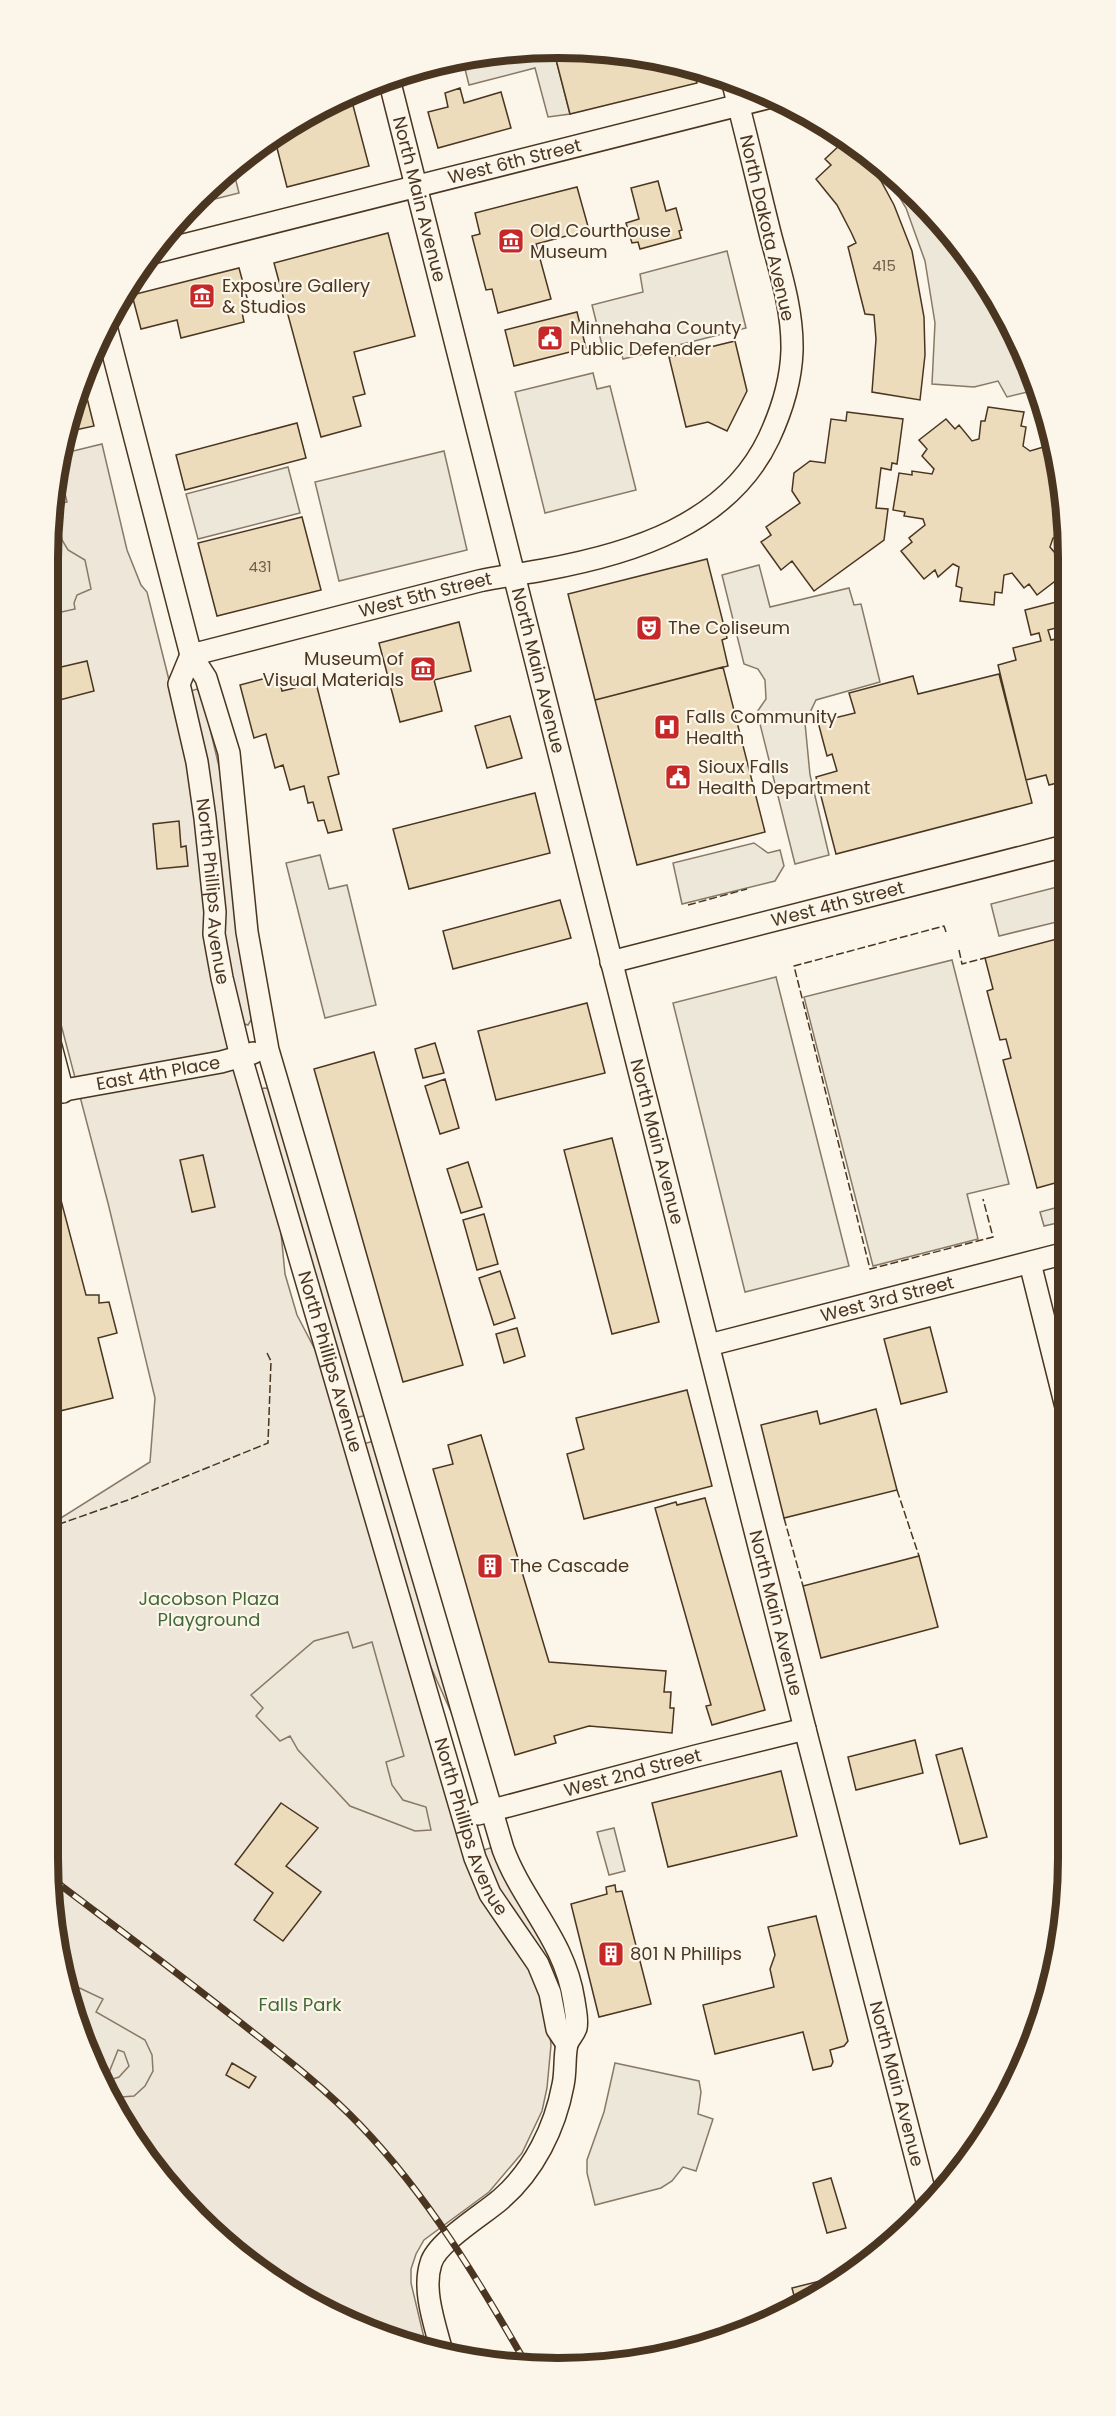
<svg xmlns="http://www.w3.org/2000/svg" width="1116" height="2416" viewBox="0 0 1116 2416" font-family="Poppins,sans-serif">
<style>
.green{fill:#ede6d9;stroke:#887966;stroke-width:1.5}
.parking{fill:#ede7d9;stroke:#887966;stroke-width:1.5;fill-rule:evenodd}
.building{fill:#ecdcbc;stroke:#4a3520;stroke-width:1.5}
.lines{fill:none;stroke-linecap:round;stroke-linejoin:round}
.minor-casing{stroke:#4a3520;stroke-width:24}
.minor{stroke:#fbf6e9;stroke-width:21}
.rail-casing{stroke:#4a3520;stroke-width:7}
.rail{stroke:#fbf6e9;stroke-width:4.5;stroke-dasharray:14;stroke-linecap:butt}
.fence{stroke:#4a3520;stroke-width:1.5;stroke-dasharray:8 3;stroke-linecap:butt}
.labels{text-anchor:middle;stroke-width:4.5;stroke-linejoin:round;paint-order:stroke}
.number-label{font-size:15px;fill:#725f47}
.street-label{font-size:18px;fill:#4a3520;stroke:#fbf6e9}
.poi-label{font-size:18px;fill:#4a3520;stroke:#fbf6e9;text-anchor:start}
.park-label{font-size:18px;fill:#436837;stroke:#fbf6e9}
.rim{fill:none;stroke:#4a3520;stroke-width:8}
</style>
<rect width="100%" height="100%" fill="#fbf6e9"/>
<path class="green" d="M102,444L127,550L141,585L147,592L172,692L280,1223L285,1274L297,1315L322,1363L460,1835L538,1983L549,2026L551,2045L547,2088L542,2111L522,2153L489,2192L424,2240L416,2254L411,2269V2283L426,2346L303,2300L174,2194L116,2113L75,2022L48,1858V1517L61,1518L150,1462L155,1398L108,1203L48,975V558L58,459L60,453L61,454Z
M197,689L202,695L221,775L253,1017L248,1025L241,1023L239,1019L226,942L191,691Z
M264,1088L271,1089L367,1415L355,1418L260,1090Z
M375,1441L455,1713L452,1714L420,1643L362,1444Z
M490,1848L493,1849L542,1932L561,1982L556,1984L544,1956L491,1877L484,1850Z"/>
<path class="parking" d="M553,48L570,114L548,117L535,68L469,85L462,57Z
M880,165L962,247L1029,363L1036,390L1007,397L998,381L974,387L932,384L935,323L925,261L906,208Z
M233,169L239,193L191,205L197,198Z
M727,251L746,328L623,359L619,345L603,349L592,305L643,292L640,274Z
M593,373L597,389L610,386L636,490L545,513L515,392Z
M444,451L467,550L339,581L315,482Z
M288,467L300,513L198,539L186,494Z
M60,473L67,502L54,505L62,540L68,550L85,560L91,589L77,595L74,603L75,609L48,615V558L56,474Z
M759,565L770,607L849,588L854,605L861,604L880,682L816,700L805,723L810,775L829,855L795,864L757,712L766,699L765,680L758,669L744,664L722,575Z
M754,843L768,853L780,850L784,866L775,881L682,904L673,863Z
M320,855L329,889L347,885L376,1005L325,1018L286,863Z
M1065,885V920L999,936L991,904Z
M952,960L1009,1184L967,1194L978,1239L873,1266L804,997Z
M776,977L849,1266L745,1292L673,1003Z
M1066,1205V1221L1044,1226L1040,1212Z
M348,1632L353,1648L372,1642L404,1756L386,1762L392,1785L403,1800L426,1807L431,1830L415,1831L350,1806L298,1750L290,1736L280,1741L256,1716L263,1708L251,1695L314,1641Z
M614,1828L625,1871L609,1875L597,1832Z
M69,1983L103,1999L96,2012L145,2040L152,2055L153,2071L145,2086L134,2096L109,2098L75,2022ZM118,2050L124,2052L129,2066L119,2077L113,2079L108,2075Z
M615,2063L699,2081L701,2092L698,2114L713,2119L696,2171L683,2167L672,2181L661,2188L595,2205L587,2173V2160L604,2112Z"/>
<path class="building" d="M553,48L657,58L693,69L697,83L570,114Z
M460,88L464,103L501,92L511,128L438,148L428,112L448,107L445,93Z
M350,94L369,166L287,187L277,148L249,156L274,134Z
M842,143L850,152L855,149L881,181L894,205L912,251L924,317L925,355L920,400L872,392L876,339L874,315L865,314L848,247L856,243L851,232L837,205L816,179L831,165L825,159Z
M658,181L666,211L676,208L682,230L679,231L681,238L640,249L638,242L632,243L626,223L639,219L631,188Z
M577,187L589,230L536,244L551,299L498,313L492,289L486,290L472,236L480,234L475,213Z
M388,233L415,336L354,352L365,394L353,397L361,426L321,437L274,263Z
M239,268L249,305L241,307L244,322L181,338L177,320L141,329L132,295Z
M577,312L586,348L514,366L505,330Z
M735,341L747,391L727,431L708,422L686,427L669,357Z
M82,378L94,426L66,432Z
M988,407L1024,412L1021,426L1026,427L1023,446L1030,451L1047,446L1049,454L1053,453L1064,491V535L1053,538L1050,547L1061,560L1055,565L1063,575L1037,595L1029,584L1024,588L1012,573L1004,575L1002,593L995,592L994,605L960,601L962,588L956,586L959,567L953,564L938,577L935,570L924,579L901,551L912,542L909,538L925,525L923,519L904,516L905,512L893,510L899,473L912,475V471L932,474L934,469L922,456L927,449L919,440L946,419L955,429L959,425L972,441L979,439L981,421H985Z
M847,412L903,419L897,464L892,463L891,470L881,468L876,508L888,509L884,540L814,591L792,561L781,570L761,542L771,535L766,527L800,503L792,491L794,473L810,461L825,463L831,419L846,421Z
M297,423L306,458L185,490L176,455Z
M302,517L321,590L217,616L198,543Z
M707,559L727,638L722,640L728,666L595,700L568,594Z
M1064,600V626L1048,630L1051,640L1064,637L1065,781L1049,785L1046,775L1026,780L998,665L1016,660L1013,648L1041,641L1039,633L1031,635L1025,610Z
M459,622L471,671L434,680L442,711L400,722L379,643Z
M87,661L94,691L48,703V670Z
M723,667L765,832L637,865L595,700Z
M999,674L1032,803L836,854L816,777L837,771L832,754L827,756L818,722L855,713L849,693L913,676L918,694Z
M278,675L282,691L295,688L293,680L314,675L339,774L328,777L342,830L328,833L324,820L318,821L313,802L308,803L304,786L290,790L283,765L275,768L266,734L254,738L240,685Z
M510,716L522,758L487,768L475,726Z
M535,793L550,853L409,889L393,829Z
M179,821L181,847L186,846L188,866L157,869L153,824Z
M560,900L571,938L453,969L443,931Z
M1065,927L1066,1180L1037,1188L1003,1060L1011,1058L1006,1039L1000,1040L987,991L993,989L985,958L1057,939L1055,930Z
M587,1003L605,1073L496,1100L478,1031Z
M435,1043L444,1073L423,1078L415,1049Z
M374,1052L463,1365L403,1382L314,1069Z
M445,1079L459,1128L440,1134L425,1086Z
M612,1138L659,1322L612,1334L564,1150Z
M48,1151L86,1295H99V1303L109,1302L117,1333L98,1338L113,1398L56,1412L48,1381Z
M203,1155L215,1207L192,1212L180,1160Z
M468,1162L482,1207L461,1213L447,1169Z
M484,1214L498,1264L477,1270L463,1220Z
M500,1271L515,1318L494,1325L479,1278Z
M930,1327L947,1392L901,1404L884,1339Z
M517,1328L525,1356L504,1363L496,1334Z
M687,1390L712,1486L584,1519L567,1454L584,1449L576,1418Z
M876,1409L897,1490L784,1518L761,1425L817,1411L820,1424Z
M481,1435L549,1662L666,1671L664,1692H671L670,1708H674L672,1733L589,1726L554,1736L556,1743L515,1755L433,1469L453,1464L448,1445Z
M705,1498L765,1710L712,1725L706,1706L711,1705L655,1508L676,1502L677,1505Z
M919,1556L938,1627L821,1658L803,1586Z
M915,1740L923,1773L856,1790L848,1757Z
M962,1748L987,1837L960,1844L936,1755Z
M781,1771L797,1836L668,1867L652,1803Z
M281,1803L318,1828L286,1866L321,1892L283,1941L254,1920L273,1893L235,1864Z
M615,1885L616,1892L622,1891L651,2004L599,2017L571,1904L607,1894L606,1887Z
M816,1916L848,2041L844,2046L830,2050L833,2062L831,2066L813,2070L803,2032L715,2054L703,2005L774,1987L770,1969L775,1955L768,1927Z
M232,2063L256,2077L249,2088L226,2075Z
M831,2178L846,2228L827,2233L813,2183Z
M844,2275L813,2300L797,2307L792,2288Z"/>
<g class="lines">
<defs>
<g id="minor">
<path id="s1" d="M389,79L805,1729L928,2205"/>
<path id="s2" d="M152,253L771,97"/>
<path d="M106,326L191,655L206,678L229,753L247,932L268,1050L503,1849C523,1903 565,1940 574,2001C575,2009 578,2020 576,2028C574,2034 569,2038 567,2044C564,2057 566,2072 563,2085C555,2128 534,2170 501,2199C484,2214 437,2242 431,2263C422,2290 435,2325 442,2352"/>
<path id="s3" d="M191,655L179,684L197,762L205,818L215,912L214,934L222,978L241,1057L475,1858L490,1894L538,1964L550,1993L557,2029L567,2044"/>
<path id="s4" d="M191,655C287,630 383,606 479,581C500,576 522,574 543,570C631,554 728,525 769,438C782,410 791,381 792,351C793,312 781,274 771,237C758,185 746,133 732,80"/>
<path id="s5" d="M611,962L1065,846"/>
<path d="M48,1035L63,1092"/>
<path id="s6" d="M48,1093L221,1062L253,1053"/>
<path d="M1030,1263L1067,1411"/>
<path id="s7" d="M709,1345L1066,1253"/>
<path id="s8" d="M478,1814L696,1756L805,1729"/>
</g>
</defs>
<use href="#minor" class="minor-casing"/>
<use href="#minor" class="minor"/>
<defs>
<path id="rail" d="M51,1878C113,1925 175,1971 236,2019C279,2053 323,2086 361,2126C427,2195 477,2278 524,2360"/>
</defs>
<use href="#rail" class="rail-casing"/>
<use href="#rail" class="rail"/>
<path class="fence" d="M688,905L747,889
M946,932L944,926L794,966L870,1269L993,1237L983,1199
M959,950L962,964L985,958
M897,1490L919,1556
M784,1518L803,1586
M48,1528L128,1500L268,1443L271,1361L267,1353"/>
</g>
<defs>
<symbol id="museum-square" viewBox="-11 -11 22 22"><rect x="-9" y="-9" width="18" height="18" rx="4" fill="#c62828" stroke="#fbf6e9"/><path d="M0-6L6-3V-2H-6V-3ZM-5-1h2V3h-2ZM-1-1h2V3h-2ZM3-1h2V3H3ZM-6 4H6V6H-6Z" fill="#fff"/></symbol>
<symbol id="civic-square" viewBox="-11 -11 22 22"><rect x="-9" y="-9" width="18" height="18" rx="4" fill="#c62828" stroke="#fbf6e9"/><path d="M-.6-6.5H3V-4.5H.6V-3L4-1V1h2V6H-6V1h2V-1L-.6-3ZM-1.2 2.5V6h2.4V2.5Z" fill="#fff"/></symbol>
<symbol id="theatre-square" viewBox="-11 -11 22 22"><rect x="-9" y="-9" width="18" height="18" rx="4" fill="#c62828" stroke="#fbf6e9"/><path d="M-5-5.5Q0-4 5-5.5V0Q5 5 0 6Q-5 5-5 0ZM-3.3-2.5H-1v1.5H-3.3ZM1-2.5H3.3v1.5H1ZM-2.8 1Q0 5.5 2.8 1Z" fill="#fff"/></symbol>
<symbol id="hospital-square" viewBox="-11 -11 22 22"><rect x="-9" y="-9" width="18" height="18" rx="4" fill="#c62828" stroke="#fbf6e9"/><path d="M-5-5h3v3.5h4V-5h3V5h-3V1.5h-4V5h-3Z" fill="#fff"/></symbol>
<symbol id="building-square" viewBox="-11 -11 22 22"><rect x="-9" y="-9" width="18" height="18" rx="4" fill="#c62828" stroke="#fbf6e9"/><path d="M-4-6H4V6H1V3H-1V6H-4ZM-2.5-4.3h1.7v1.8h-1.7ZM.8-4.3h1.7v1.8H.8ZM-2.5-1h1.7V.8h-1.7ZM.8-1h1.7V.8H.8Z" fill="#fff"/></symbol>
</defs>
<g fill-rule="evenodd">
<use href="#museum-square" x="496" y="226" width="30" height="30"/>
<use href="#museum-square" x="187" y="281" width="30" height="30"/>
<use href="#civic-square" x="535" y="323" width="30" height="30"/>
<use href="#theatre-square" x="634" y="613" width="30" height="30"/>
<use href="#museum-square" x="408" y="654" width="30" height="30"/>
<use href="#hospital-square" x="652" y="712" width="30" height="30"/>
<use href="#civic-square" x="663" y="762" width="30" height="30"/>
<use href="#building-square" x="475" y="1551" width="30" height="30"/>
<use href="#building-square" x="596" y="1939" width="30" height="30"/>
</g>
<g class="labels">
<g class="number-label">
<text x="884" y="271">415</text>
<text x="260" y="572">431</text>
</g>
<g class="street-label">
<text dy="6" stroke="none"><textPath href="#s2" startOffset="374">West 6th Street</textPath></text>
<text dy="6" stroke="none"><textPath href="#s1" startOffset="124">North Main Avenue</textPath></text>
<text transform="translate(767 228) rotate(77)" y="6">North Dakota Avenue</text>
<text dy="6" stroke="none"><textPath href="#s4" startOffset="242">West 5th Street</textPath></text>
<text dy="6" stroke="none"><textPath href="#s1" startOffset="610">North Main Avenue</textPath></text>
<text dy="6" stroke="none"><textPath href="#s3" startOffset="242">North Phillips Avenue</textPath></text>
<text dy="6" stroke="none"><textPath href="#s5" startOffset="234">West 4th Street</textPath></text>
<text dy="6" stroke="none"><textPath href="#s6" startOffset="112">East 4th Place</textPath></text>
<text dy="6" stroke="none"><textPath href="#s1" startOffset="1096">North Main Avenue</textPath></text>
<text dy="6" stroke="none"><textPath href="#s7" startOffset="184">West 3rd Street</textPath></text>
<text dy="6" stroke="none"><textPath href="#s3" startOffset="728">North Phillips Avenue</textPath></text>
<text dy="6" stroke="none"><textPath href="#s1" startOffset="1582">North Main Avenue</textPath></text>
<text dy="6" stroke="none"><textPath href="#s8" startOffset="160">West 2nd Street</textPath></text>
<text dy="6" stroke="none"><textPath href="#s3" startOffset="1214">North Phillips Avenue</textPath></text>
<text dy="6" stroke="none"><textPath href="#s1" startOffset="2068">North Main Avenue</textPath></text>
</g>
<g class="poi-label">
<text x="530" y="237">Old Courthouse<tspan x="530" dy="21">Museum</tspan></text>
<text x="222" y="292">Exposure Gallery<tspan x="222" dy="21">&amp; Studios</tspan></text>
<text x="570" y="334">Minnehaha County<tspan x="570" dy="21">Public Defender</tspan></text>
<text x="668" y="634">The Coliseum</text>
<text x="404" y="665" text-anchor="end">Museum of<tspan x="404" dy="21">Visual Materials</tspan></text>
<text x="686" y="723">Falls Community<tspan x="686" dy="21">Health</tspan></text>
<text x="698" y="773">Sioux Falls<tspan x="698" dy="21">Health Department</tspan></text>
<text x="510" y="1572">The Cascade</text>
<text x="630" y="1960">801 N Phillips</text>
</g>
<g class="park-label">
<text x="209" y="1605">Jacobson Plaza<tspan x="209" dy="21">Playground</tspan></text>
<text x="300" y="2011">Falls Park</text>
</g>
</g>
<path d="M0 0H1116V2416H0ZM558 58H558A500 500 0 0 1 1058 558V1858A500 500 0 0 1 558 2358H558A500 500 0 0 1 58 1858V558A500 500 0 0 1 558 58Z" fill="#fbf6e9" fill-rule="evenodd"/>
<path class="rim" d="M558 58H558A500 500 0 0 1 1058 558V1858A500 500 0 0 1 558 2358H558A500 500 0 0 1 58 1858V558A500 500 0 0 1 558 58Z"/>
</svg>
